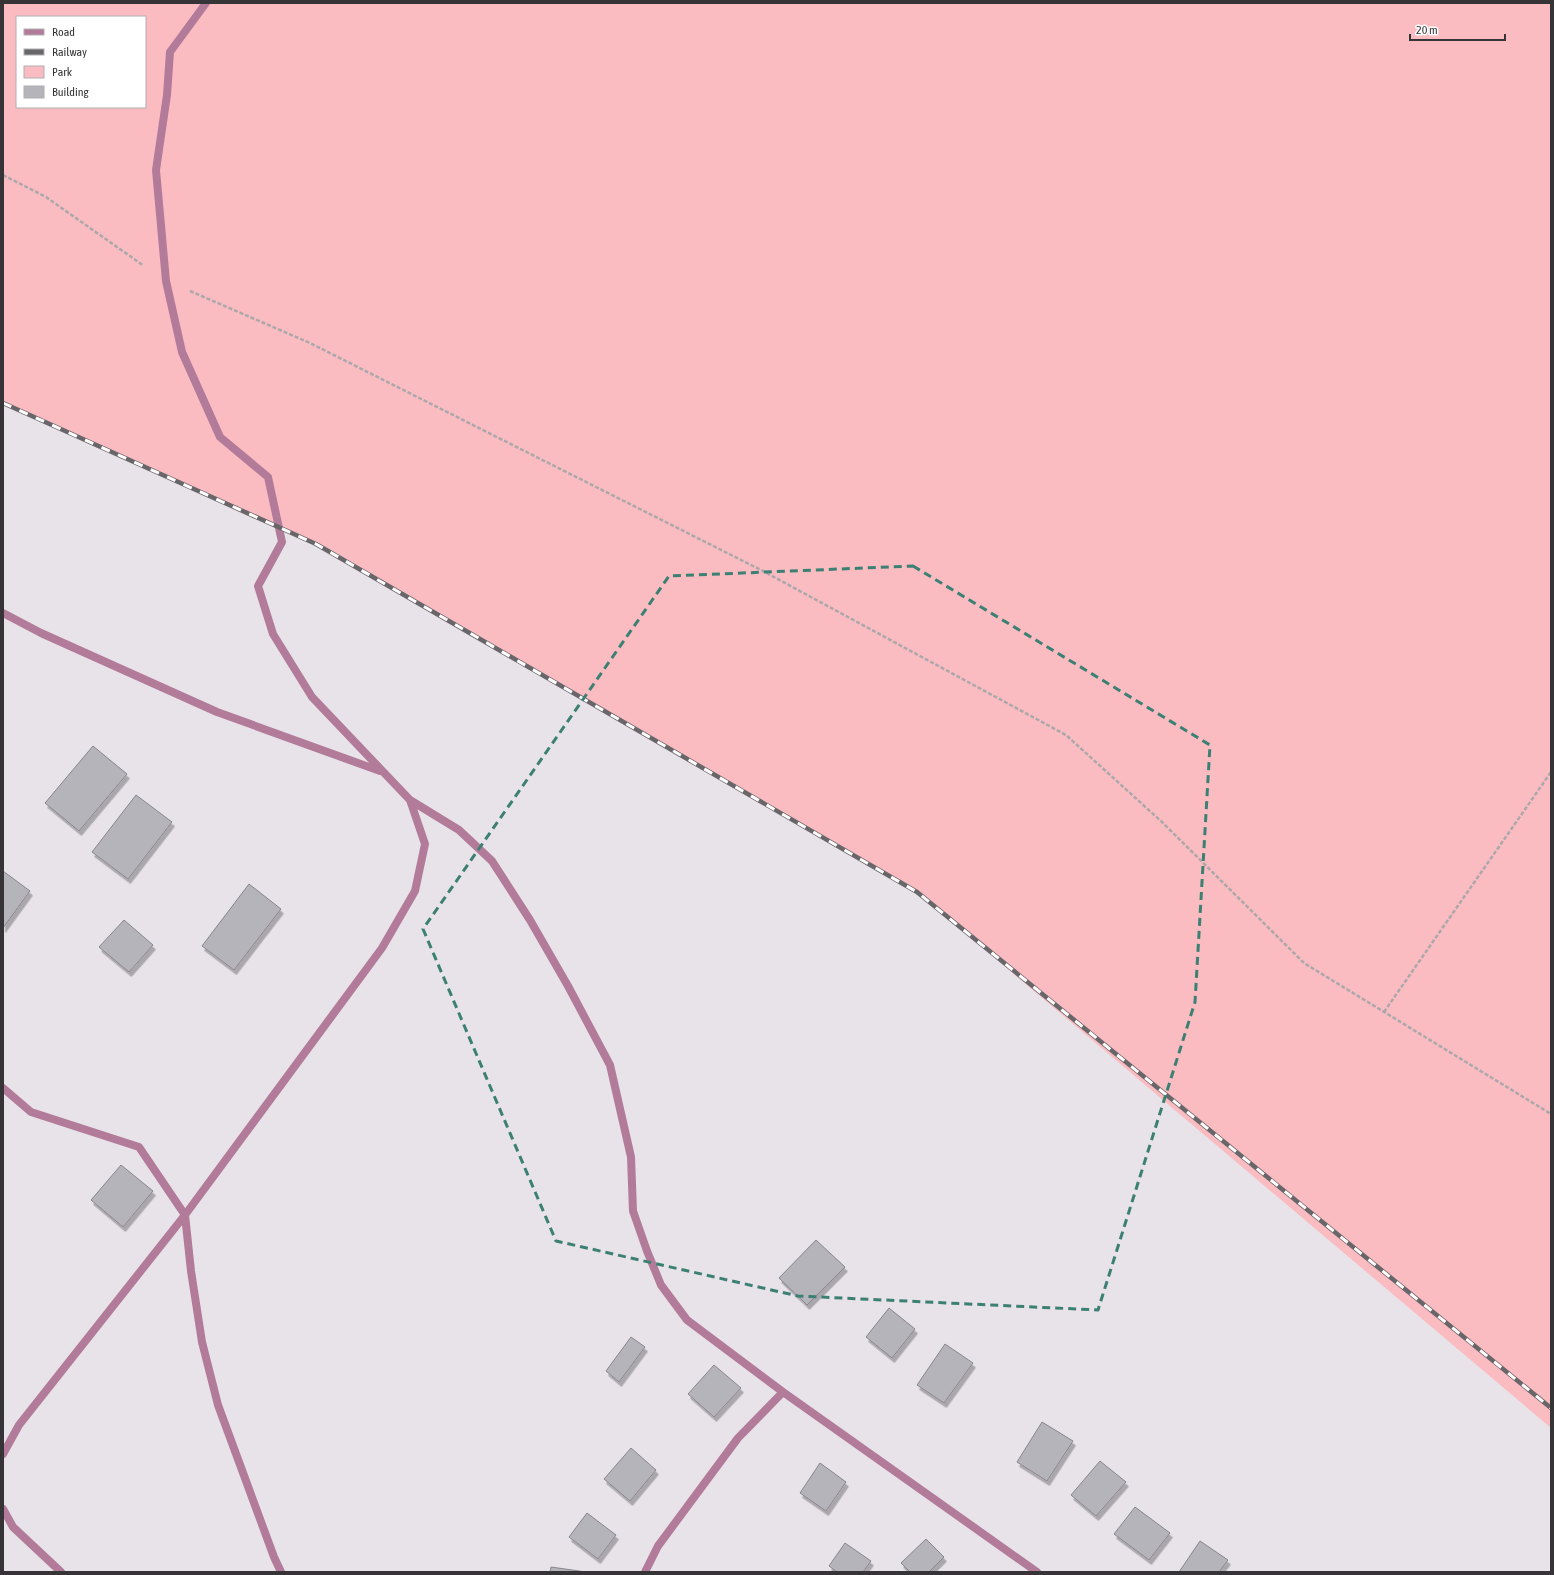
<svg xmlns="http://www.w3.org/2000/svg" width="1554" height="1575" viewBox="0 0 1554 1575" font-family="'Asap Condensed',sans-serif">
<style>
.green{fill:#fabcc1;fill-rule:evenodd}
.building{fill:#b4b4ba;stroke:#87868c;filter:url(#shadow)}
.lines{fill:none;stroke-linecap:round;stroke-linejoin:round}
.path{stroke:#aba7ab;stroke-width:2.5;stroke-dasharray:4 2;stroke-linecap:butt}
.street{stroke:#b37b9a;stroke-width:8}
.rail-casing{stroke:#69666a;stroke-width:4.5}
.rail{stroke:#fff;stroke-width:3;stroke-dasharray:9;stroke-linecap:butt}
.marked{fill:none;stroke:#3c8073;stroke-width:3;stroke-dasharray:8 5;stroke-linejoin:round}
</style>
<defs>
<filter id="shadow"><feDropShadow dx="2.5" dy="4.5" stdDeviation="0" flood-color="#0004"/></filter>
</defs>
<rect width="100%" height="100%" fill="#e8e3e9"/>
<path class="green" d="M3,3H1551V1428L917,892L317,544L3,403ZM17,17H145V107H17Z"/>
<path class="building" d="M93,746L127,774L79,831L45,803Z
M136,795L172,822L128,879L92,852Z
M3,871L30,891L3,928Z
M249,884L281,909L234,970L202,946Z
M124,920L153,945L129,972L99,947Z
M121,1165L153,1191L123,1227L91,1200Z
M816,1240L845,1267L807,1305L779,1278Z
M889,1308L915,1329L892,1358L866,1337Z
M631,1337L645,1347L619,1382L606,1371Z
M945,1344L973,1363L944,1403L917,1385Z
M714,1365L741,1388L714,1417L688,1394Z
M1042,1422L1073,1441L1047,1481L1017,1462Z
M631,1448L656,1470L630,1501L604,1479Z
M1100,1461L1126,1482L1096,1516L1071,1495Z
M820,1463L846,1482L826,1511L800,1493Z
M1135,1507L1170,1533L1149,1560L1114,1534Z
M587,1513L616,1535L598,1559L569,1537Z
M926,1539L944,1557L929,1572H910L901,1563Z
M1200,1541L1228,1560L1219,1572H1179Z
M845,1543L871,1561L863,1572H837L829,1566Z
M551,1567L586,1572H550Z"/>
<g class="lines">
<path class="path" d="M3,175L46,197L144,266
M190,291L310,343L761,570L1066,735L1162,822L1304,963L1551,1114
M1384,1012L1551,772"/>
<path class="street" d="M206,3L170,52L167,95L156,170L166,281L182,352L220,437L268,477L282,542L258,586L273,634L312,697L410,800L459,830L492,861L530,920L568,986L610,1065L631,1157L633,1211L647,1251L661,1285L687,1320L783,1392L1037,1572
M3,613L41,633L217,712L380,771
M3,1088L31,1112L139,1147L185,1215L191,1271L202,1342L218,1405L274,1557L281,1572
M3,1454L19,1425L185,1215L382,948L415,891L425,844L410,800
M3,1509L13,1527L61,1572
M645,1572L658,1546L738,1438L783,1392"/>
<defs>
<path id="rail" d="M3,403L316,544L917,892L1551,1408"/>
</defs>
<use href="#rail" class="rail-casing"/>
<use href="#rail" class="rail"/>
</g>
<path class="marked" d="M913,566L1210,745L1195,1002L1098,1310L798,1296L556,1241L423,929L669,576Z"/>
<rect width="1554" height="1575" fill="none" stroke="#363436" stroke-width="8"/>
<rect x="16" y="16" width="130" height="92" fill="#ffffff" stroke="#afaeaf"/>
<rect x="24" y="29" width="20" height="6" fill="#b37b9a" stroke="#afaeaf"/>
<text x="52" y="36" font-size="12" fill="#363436">Road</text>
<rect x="24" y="49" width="20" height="6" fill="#69666a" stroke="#afaeaf"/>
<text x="52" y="56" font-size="12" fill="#363436">Railway</text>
<rect x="24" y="66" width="20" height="12" fill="#fabcc1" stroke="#afaeaf"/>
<text x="52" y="76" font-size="12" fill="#363436">Park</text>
<rect x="24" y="86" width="20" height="12" fill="#b4b4ba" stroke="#afaeaf"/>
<text x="52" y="96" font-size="12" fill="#363436">Building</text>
<path d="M1410 34v6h95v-6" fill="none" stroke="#363436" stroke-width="2"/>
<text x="1416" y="34" font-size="12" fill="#363436" stroke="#ffffff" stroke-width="3" paint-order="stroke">20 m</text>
</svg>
